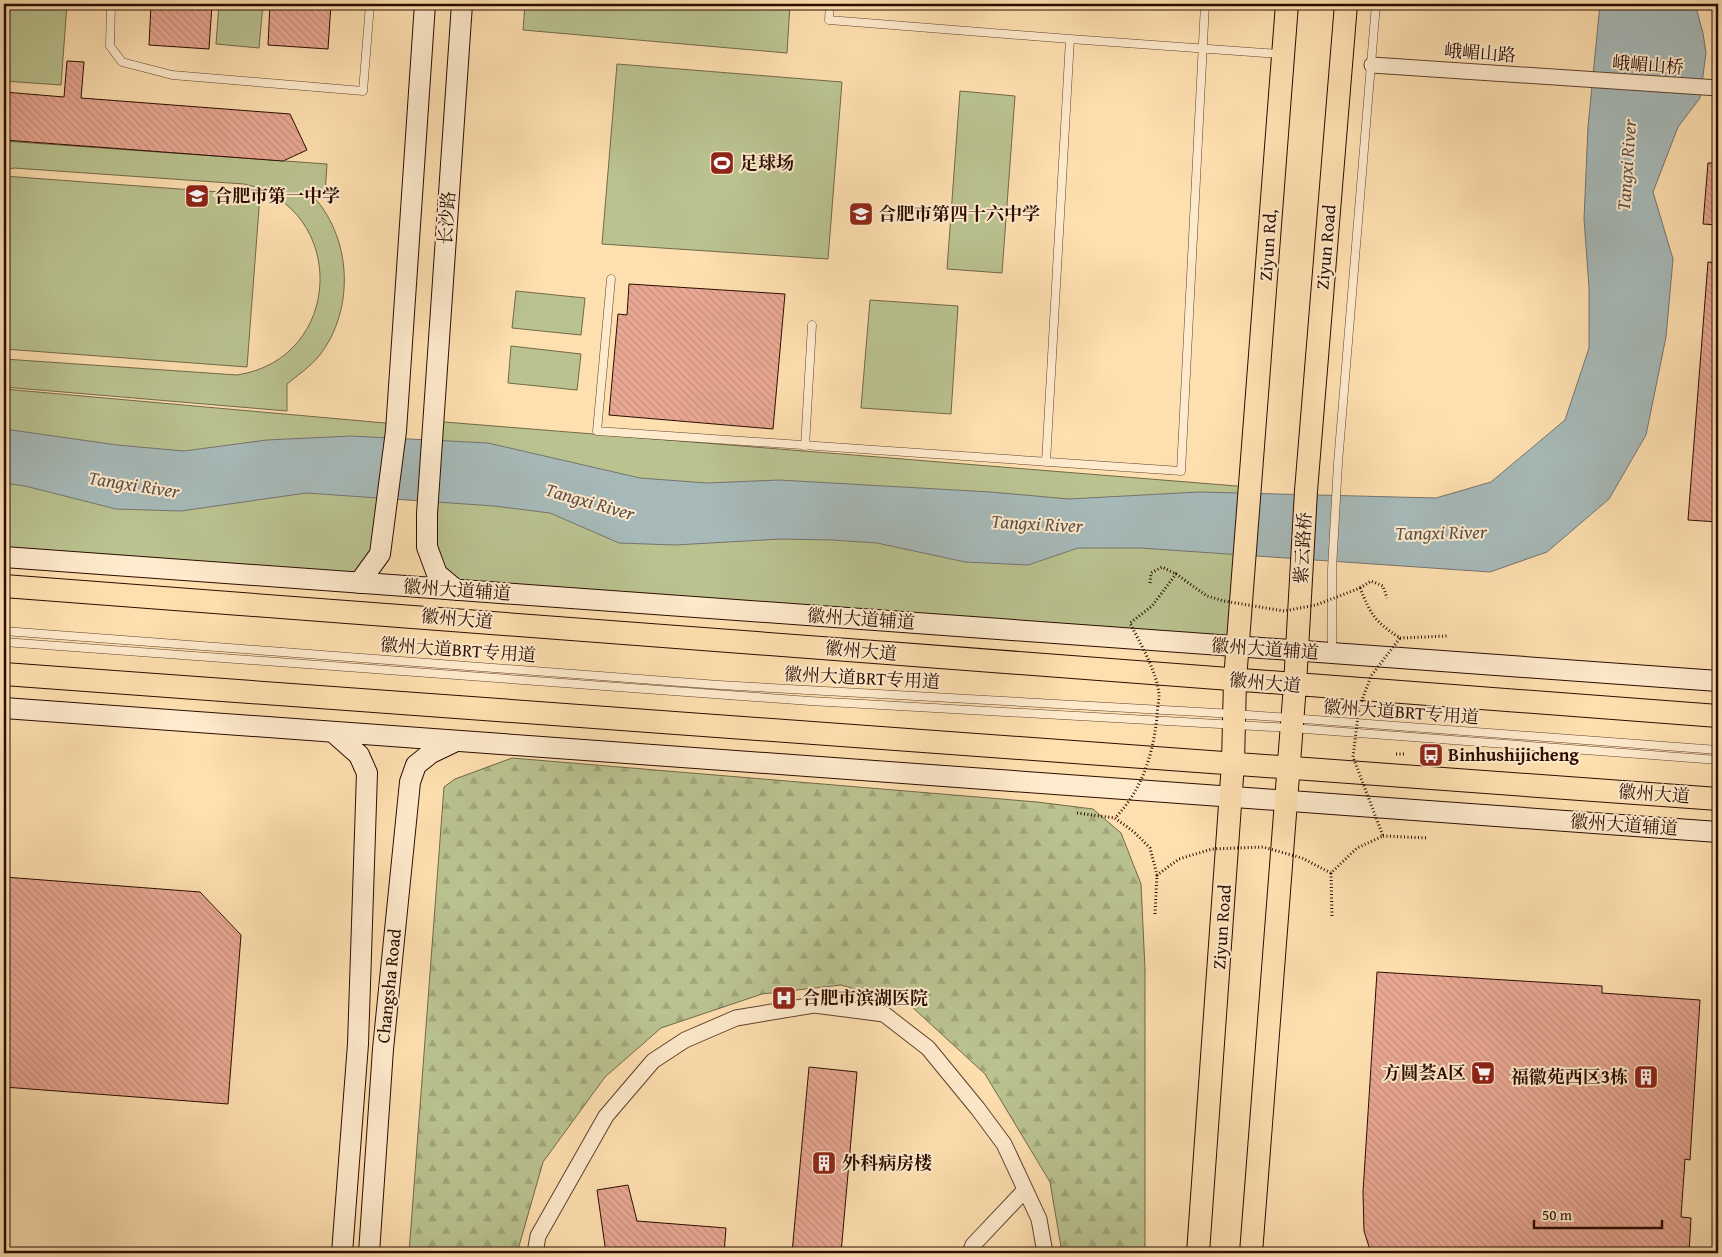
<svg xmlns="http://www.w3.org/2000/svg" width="1722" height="1257" viewBox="0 0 1722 1257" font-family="'Gentium Book Plus','Noto Serif SC',serif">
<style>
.forest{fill:url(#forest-firs);stroke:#726848}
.green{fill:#bac390;stroke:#726848}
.water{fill:#a6b9b8;stroke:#75746e}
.building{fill:url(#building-back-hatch);stroke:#2b0c00}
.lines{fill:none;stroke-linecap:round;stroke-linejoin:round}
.lane-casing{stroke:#60412c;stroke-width:9}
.street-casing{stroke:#60412c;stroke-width:17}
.secondary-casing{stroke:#2b0c00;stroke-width:22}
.primary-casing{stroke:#2b0c00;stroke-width:24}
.path{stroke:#2b0c00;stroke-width:3;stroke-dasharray:1 2.5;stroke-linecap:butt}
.lane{stroke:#feeacc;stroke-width:8}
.street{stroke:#feeacc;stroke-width:15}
.secondary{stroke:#feeacc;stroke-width:20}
.primary{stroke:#fedfb0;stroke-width:22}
.path-bridge{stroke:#2b0c00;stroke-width:3;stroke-dasharray:1 2.5;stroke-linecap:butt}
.labels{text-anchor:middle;stroke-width:4;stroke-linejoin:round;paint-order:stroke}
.street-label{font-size:18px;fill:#2b0c00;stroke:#feeacc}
.poi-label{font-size:18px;font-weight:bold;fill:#2b0c00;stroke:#feeacc;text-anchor:start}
.water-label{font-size:19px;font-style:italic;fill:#5c514a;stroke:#feeacc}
</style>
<defs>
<pattern id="forest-firs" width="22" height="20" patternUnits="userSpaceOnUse" patternTransform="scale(1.25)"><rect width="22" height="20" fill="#bac390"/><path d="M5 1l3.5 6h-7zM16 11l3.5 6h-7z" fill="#a0a67a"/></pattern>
<pattern id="building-back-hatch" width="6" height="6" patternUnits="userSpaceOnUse" patternTransform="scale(1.25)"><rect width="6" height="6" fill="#e9a893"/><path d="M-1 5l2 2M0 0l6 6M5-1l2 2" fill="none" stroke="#c88f7d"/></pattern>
</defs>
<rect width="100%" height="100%" fill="#fedfb0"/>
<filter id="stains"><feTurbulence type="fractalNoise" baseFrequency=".004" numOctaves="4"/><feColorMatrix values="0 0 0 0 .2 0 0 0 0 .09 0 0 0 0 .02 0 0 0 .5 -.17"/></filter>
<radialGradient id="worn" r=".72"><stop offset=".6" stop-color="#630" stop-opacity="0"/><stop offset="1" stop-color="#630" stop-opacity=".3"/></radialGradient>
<path class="forest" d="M512,758L1037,802L1093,809L1121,833L1141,884L1145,969V1253H1062L1050,1182L985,1074L910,1005L841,985L762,994L661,1028L605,1077L543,1162L517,1253H409L444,787L455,779Z"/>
<path class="green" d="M4,4H67L61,85L4,81Z
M219,4H263L259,48L216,44Z
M525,4H790L787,53L523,30Z
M617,64L842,82L828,259L602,244Z
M960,91L1015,96L1002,273L947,269Z
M4,141L327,164L325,194L310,193C352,235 356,309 319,356C310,367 298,375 287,384V411L4,387V359L237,375C344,359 349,208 244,184L14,168L4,170Z
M4,176L260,195L247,367L4,349Z
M516,291L585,298L581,335L512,328Z
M870,300L958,306L951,414L861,408Z
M511,346L581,354L577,390L508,383Z
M4,389L396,424L386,512L359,583L4,557Z
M432,421L1249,487L1239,647L456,590L437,574Z"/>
<path class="water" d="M1600,4H1695L1703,33L1706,53L1700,98L1678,127L1653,192L1673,259L1666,337L1646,435L1609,499L1547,552L1490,572L1140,548H1078L1028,565L965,562L877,543L832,540L781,539L675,545L619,543L550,513L494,506L306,493L181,511L116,509L25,486L4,483V429L117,445L184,451L267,440L351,436L488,443L640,478L707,483L779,480L990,492L1069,499L1199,492L1436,498L1491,482L1565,420L1589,348V287L1584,219L1588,127Z"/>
<path class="building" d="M151,4H212L209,49L149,45Z
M270,4H331L328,49L268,45Z
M67,61L84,62L81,98L290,114L307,150L283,161L4,140V92L64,97Z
M1708,163H1718V225L1703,224Z
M1708,262L1718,263V522L1688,520Z
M629,284L785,294L773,429L609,415L618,314L627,315Z
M4,877L200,892L241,935L228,1104L4,1087Z
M1377,972L1602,986V993L1700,1000L1690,1160L1685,1159L1681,1217L1691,1218L1689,1253H1371L1364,1231L1363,1192Z
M809,1067L857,1072L841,1253H792Z
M628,1185L637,1221L726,1228L724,1253H606L597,1190Z"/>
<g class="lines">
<defs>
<path id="lane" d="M111,4L110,46L122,62L172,75L363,91L370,4
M830,4L829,20L1070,39L1280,54
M611,279L597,431L1181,471L1205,4
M805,446L812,325
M1046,462L1070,39
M4,631L719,685L1235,714L1718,750
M4,642L810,701L1291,728L1718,760
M1332,652V569L1338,463L1376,4"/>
<path id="street" d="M1372,65L1718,88
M535,1253L538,1236L606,1116L653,1061L685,1040L736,1018L814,1005L884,1014L928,1048L978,1109L1004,1144L1039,1219L1045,1253
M970,1253L973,1245L1025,1190"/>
<path id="secondary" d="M4,557L1718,681
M359,583L380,554L396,431L425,4
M456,590L437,574L427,547V514L462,4
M4,708L1718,832
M333,732L359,755L367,773L358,1044L342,1253
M369,1253L383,1049L410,782L416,765L431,753L454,742"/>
<path id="primary" d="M4,586C575,627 1147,675 1718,716
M4,674L1718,799
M1198,1253L1233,763L1235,680L1287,4
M1251,1253L1295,685L1306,491L1346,4"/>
</defs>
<use href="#lane" class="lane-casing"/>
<use href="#street" class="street-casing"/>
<use href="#secondary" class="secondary-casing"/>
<use href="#primary" class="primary-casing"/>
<path class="path" d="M1150,583L1151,573L1162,567L1176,574
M1360,588L1371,581L1383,586L1387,598
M1400,638L1447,636
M1396,754H1406
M1077,813L1115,818
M1383,836L1428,838
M1331,873L1332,918
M1155,914L1157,875"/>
<use href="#lane" class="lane"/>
<use href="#street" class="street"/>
<use href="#secondary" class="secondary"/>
<use href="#primary" class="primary"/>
<path class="path-bridge" d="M1176,574L1207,596L1224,601L1284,611L1316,605L1360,588C1371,615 1375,622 1400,638L1371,676L1359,708L1353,757L1383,836L1357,848L1331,873L1302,858L1263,847L1212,849L1179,859L1157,875L1150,848L1134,832L1115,818C1142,790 1153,755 1157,717C1157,710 1159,701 1159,694C1157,672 1140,643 1130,623L1152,606Z"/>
</g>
<defs>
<symbol id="stadium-square" viewBox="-11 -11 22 22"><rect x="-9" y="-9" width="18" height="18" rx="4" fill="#8f2418" stroke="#feeacc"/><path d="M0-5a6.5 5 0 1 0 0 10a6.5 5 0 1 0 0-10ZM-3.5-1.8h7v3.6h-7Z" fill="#fff"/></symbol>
<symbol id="school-square" viewBox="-11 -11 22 22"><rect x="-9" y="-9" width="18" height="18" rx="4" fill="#8f2418" stroke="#feeacc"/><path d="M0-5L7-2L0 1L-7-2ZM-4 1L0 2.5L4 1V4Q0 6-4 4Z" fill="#fff"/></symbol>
<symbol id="bus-square" viewBox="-11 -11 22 22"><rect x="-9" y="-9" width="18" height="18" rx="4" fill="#8f2418" stroke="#feeacc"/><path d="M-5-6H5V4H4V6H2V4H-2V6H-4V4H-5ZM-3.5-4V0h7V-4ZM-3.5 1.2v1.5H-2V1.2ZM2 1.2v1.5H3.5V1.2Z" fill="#fff"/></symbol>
<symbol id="hospital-square" viewBox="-11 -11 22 22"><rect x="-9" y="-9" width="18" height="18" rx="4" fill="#8f2418" stroke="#feeacc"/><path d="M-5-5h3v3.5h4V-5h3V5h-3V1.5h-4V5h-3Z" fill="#fff"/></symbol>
<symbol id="supermarket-square" viewBox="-11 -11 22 22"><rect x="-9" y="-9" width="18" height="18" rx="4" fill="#8f2418" stroke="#feeacc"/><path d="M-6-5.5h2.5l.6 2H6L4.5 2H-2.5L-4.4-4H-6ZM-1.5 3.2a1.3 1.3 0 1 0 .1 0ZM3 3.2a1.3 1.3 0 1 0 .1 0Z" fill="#fff"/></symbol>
<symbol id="building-square" viewBox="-11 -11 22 22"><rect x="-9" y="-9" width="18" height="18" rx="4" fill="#8f2418" stroke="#feeacc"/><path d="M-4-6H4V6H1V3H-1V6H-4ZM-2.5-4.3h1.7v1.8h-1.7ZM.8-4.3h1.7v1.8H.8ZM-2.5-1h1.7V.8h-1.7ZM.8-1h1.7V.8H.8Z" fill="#fff"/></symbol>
</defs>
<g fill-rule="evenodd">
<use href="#stadium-square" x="708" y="149" width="28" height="28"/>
<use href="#school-square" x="183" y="182" width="28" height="28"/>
<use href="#school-square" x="847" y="200" width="28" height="28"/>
<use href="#bus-square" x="1417" y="741" width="28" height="28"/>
<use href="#hospital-square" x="770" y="984" width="28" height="28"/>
<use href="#supermarket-square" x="1469" y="1059" width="28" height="28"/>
<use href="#building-square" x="1632" y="1063" width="28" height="28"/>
<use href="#building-square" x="810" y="1149" width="28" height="28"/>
</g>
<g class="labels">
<g class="street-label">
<text transform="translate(1480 53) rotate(4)" y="6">峨嵋山路</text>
<text transform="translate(1648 65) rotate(4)" y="6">峨嵋山桥</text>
<text transform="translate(447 218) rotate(-86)" y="6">长沙路</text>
<text transform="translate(1268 245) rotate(-86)" y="6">Ziyun Rd,</text>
<text transform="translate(1326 247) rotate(-85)" y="6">Ziyun Road</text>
<text transform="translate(1303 548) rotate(-87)" y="6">紫云路桥</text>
<text transform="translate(457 590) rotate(4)" y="6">徽州大道辅道</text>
<text transform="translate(457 619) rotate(5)" y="6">徽州大道</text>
<text transform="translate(861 619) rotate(4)" y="6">徽州大道辅道</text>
<text transform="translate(1265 649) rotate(4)" y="6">徽州大道辅道</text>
<text transform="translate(458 650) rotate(4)" y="6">徽州大道BRT专用道</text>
<text transform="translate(861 651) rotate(5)" y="6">徽州大道</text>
<text transform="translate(862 678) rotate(3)" y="6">徽州大道BRT专用道</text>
<text transform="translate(1265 683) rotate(5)" y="6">徽州大道</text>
<text transform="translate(1401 712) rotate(4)" y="6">徽州大道BRT专用道</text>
<text transform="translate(1654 794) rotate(4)" y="6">徽州大道</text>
<text transform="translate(1624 825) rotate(4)" y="6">徽州大道辅道</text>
<text transform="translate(1222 927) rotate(-86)" y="6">Ziyun Road</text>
<text transform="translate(389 986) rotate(-84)" y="6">Changsha Road</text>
</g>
<g class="poi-label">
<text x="740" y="169">足球场</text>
<text x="214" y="202">合肥市第一中学</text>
<text x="878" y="220">合肥市第四十六中学</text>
<text x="1448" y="761">Binhushijicheng</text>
<text x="802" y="1004">合肥市滨湖医院</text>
<text x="1466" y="1079" text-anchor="end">方圆荟A区</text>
<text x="1628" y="1083" text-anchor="end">福徽苑西区3栋</text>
<text x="842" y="1169">外科病房楼</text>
</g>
<g class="water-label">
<text transform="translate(1626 165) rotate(-86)" y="7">Tangxi River</text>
<text transform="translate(134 484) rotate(9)" y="7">Tangxi River</text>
<text transform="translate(590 501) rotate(16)" y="7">Tangxi River</text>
<text transform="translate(1037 523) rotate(3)" y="7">Tangxi River</text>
<text transform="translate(1441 532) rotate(-1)" y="7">Tangxi River</text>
</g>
</g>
<rect width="1722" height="1257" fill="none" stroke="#fedfb0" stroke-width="20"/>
<rect x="5" y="5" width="1712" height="1247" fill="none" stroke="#2b0c00" stroke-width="2.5"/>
<rect x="10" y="10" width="1702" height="1237" fill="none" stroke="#2b0c00"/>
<path d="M1534 1220v8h128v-8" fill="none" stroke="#2b0c00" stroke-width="2.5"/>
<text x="1542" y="1220" font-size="15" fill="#2b0c00" stroke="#feeacc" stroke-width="4" paint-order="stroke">50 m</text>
<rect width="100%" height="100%" filter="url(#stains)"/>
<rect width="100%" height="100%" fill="url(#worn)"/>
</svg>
